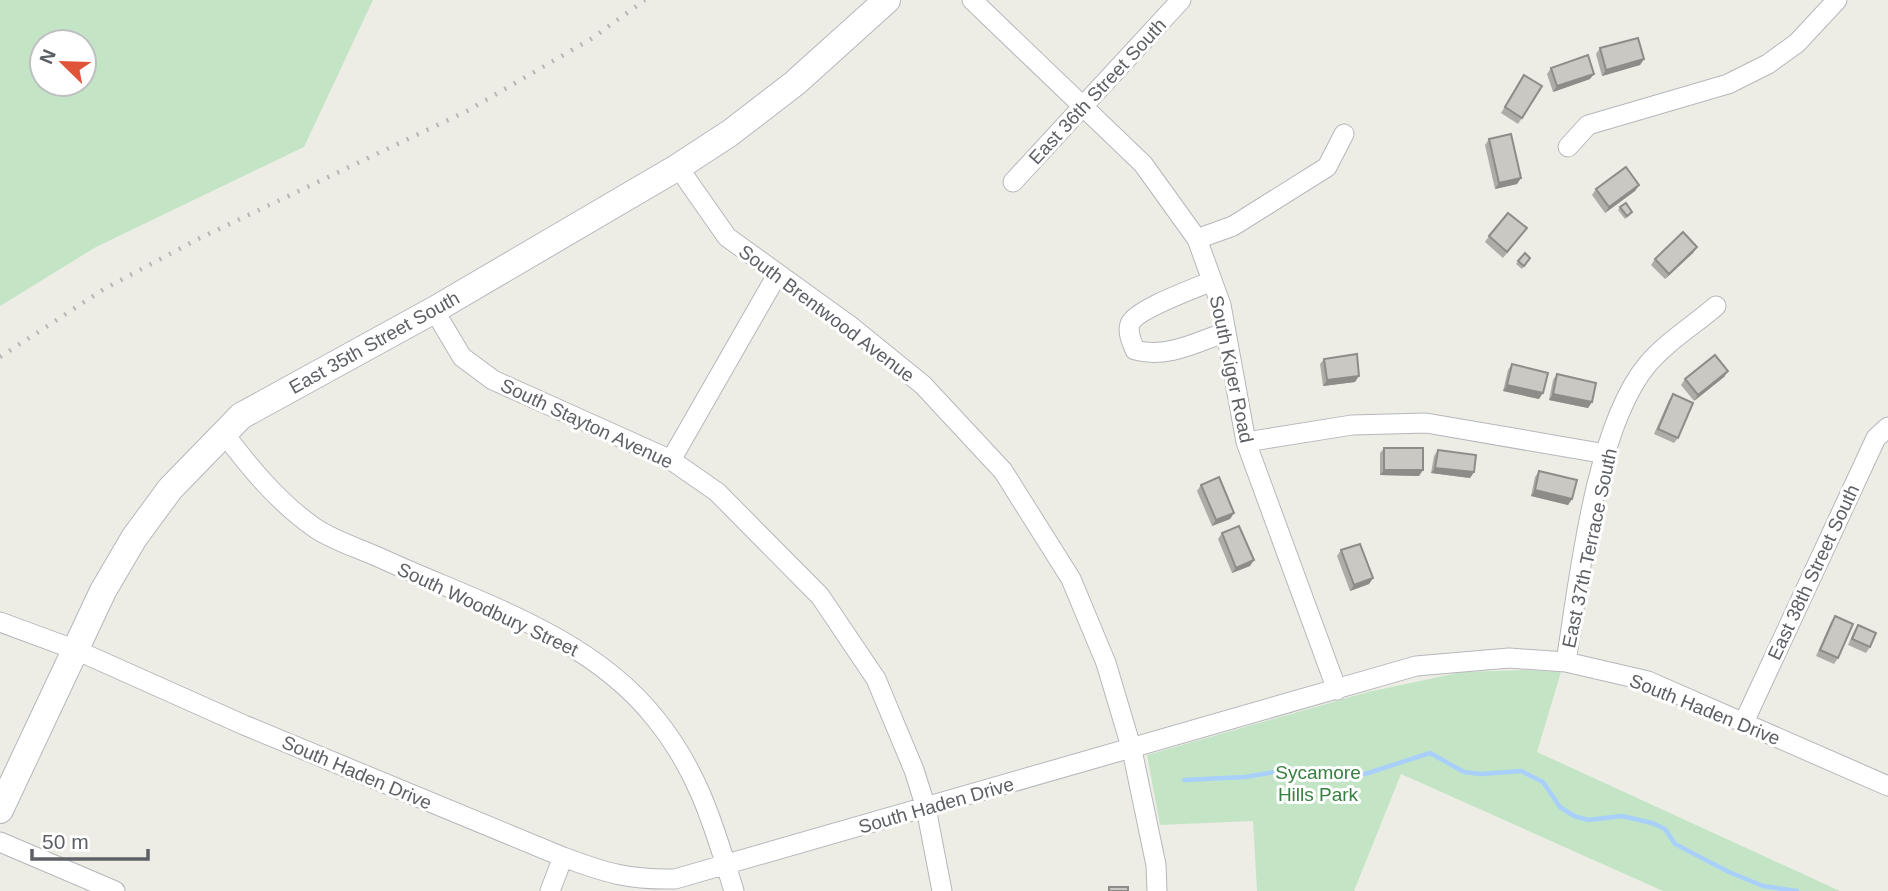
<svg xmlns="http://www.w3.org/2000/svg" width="1888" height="891" viewBox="0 0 1888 891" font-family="Arial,sans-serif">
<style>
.green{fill:#c3e5c6;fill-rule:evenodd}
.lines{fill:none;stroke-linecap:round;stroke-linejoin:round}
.stream{stroke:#a9d0fb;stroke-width:4.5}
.street-casing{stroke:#b5b7bb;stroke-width:21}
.secondary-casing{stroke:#b4b7bc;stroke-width:28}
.street{stroke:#fff;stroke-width:19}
.secondary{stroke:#fff;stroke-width:26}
.rail{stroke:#b5b6b6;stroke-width:4.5;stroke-dasharray:2 9;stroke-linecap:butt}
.wall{fill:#aeaca7}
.shaded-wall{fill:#8d8c88}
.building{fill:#cac8c2;stroke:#8d8c88;stroke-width:2}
.labels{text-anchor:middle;stroke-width:6;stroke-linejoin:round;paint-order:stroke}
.street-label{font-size:19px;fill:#5d6065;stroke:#fff}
.park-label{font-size:19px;fill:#388041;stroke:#fff}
</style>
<rect width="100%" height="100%" fill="#eeede5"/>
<path class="green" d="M0,0H373L304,147L96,247L0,306ZM42,42H84V84H42Z
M1525,670L1561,672L1537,752L1840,891H1663L1401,774L1354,891H1257L1253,821L1160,825L1147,755L1368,692L1462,672Z"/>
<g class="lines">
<path class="stream" d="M1365,774L1430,753L1464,772L1481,774L1521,771L1543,782L1560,807L1574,816L1588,820L1622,816L1652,823L1665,829L1675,844L1729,872L1763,886L1797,891
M1184,780L1245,777L1293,769L1358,774"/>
<defs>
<path id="street" d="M972,0L1143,164L1197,239L1221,305L1246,442L1337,690
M1568,147L1588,125L1728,84L1768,64L1797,43L1837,0
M678,167L727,237L849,325L923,385L1003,471L1071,579L1106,663L1132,750L1156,865L1157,891
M1013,182L1181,0
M1197,239L1233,226L1327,167L1344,134
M1212,281C1196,288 1136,309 1130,324C1127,333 1132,342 1135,350C1166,359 1197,342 1226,332
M434,310L462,357L493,380L671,460L717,492L820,596L876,679L914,770L926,808L942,891
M223,432C250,468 278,502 315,528C336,542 364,550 387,561C480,603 590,636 655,718C699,772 714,827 734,891
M1246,442L1352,425L1426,423L1606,454
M671,460L777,275
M0,622L76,650L244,725L563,857C606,873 629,880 675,879L1416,666L1509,658L1566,662L1648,681L1888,786
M1566,662C1579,580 1595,428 1647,365C1666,342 1693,326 1716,306
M1744,722L1876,438L1888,427
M0,842L115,891
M550,891L563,857"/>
<path id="secondary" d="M0,810L103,591L134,538L170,489L241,416L434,310L678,167L730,133L795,83L887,0"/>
</defs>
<use href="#street" class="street-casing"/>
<use href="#secondary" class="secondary-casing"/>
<use href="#street" class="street"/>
<use href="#secondary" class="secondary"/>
<path class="rail" d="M0,357L104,289L198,239L467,111L591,39L645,0"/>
</g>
<path class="wall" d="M1600,48L1644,59L1640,65L1602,76L1596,54Z
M1551,68L1590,79L1553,92L1547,74Z
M1520,81L1522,118L1518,124L1501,113Z
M1489,139L1521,178L1517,184L1495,189L1485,145Z
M1639,185L1635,191L1605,213L1592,195L1596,189Z
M1620,207L1630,215L1625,219L1618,210Z
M1527,228L1503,258L1485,242L1489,236Z
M1697,247L1693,253L1665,279L1651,265L1655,259Z
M1525,253L1530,258L1522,269L1516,264Z
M1324,359L1355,382L1323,386L1320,364Z
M1512,364L1539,399L1503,391L1508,370Z
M1728,371L1724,377L1694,401L1681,385L1685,379Z
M1557,374L1592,402L1588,408L1549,400L1553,380Z
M1673,394L1678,438L1674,443L1654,434L1669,400Z
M1384,448L1419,476L1380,475V453Z
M1438,450L1474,472L1470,478L1431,473L1434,456Z
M1539,471L1572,499L1568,505L1531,496L1535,477Z
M1201,485L1234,513L1230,519L1212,526L1197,491Z
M1222,533L1250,566L1232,573L1218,539Z
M1341,550L1373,578L1369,584L1350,591L1337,556Z
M1835,616L1838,658L1834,664L1816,656L1831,622Z
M1858,625L1870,647L1866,653L1848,645L1854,631Z"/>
<path class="shaded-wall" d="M1644,59L1640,65L1602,76L1606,70Z
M1594,74L1590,79L1553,92L1557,86Z
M1521,178L1517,184L1495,189L1499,183Z
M1639,185L1635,191L1605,213L1609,207Z
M1697,247L1693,253L1665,279L1669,274Z
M1728,371L1724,377L1694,401L1698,395Z
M1359,376L1355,382L1323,386L1327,380Z
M1507,385L1543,393L1539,399L1503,391Z
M1553,394L1592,402L1588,408L1549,400Z
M1435,468L1474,472L1470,478L1431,473Z
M1384,470H1423L1419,476L1380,475Z
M1535,490L1572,499L1568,505L1531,496Z
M1234,513L1230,519L1212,526L1216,520Z
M1254,560L1250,566L1232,573L1236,568Z
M1373,578L1369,584L1350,591L1354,585Z"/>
<path class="building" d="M1638,38L1644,59L1606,70L1600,48Z
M1588,55L1594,74L1557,86L1551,68Z
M1524,75L1542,86L1522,118L1505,107Z
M1511,134L1521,178L1499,183L1489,139Z
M1626,167L1639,185L1609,207L1596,189Z
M1626,203L1632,212L1627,216L1620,207Z
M1508,213L1527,228L1507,252L1489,236Z
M1683,232L1697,247L1669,274L1655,259Z
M1525,253L1530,258L1524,266L1518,261Z
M1357,354L1359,376L1327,380L1324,359Z
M1715,355L1728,371L1698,395L1685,379Z
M1512,364L1548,373L1543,393L1507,385Z
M1557,374L1596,383L1592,402L1553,394Z
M1673,394L1693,403L1678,438L1658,429Z
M1384,448H1423V470H1384Z
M1438,450L1476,455L1474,472L1435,468Z
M1539,471L1577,480L1572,499L1535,490Z
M1219,477L1234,513L1216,520L1201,485Z
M1239,526L1254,560L1236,568L1222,533Z
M1360,544L1373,578L1354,585L1341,550Z
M1835,616L1853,624L1838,658L1820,650Z
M1858,625L1876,633L1870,647L1852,639Z
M1109,887H1128V891H1109Z"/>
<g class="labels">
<g class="street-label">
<text transform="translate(1097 91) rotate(-47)" y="7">East 36th Street South</text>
<text transform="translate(827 313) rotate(37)" y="7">South Brentwood Avenue</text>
<text transform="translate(374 342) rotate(-29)" y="7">East 35th Street South</text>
<text transform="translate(1232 369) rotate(78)" y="7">South Kiger Road</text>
<text transform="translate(587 423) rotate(25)" y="7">South Stayton Avenue</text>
<text transform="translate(1589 548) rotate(-78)" y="7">East 37th Terrace South</text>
<text transform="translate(1813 572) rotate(-65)" y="7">East 38th Street South</text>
<text transform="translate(488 609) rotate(25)" y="7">South Woodbury Street</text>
<text transform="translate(1705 709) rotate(22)" y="7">South Haden Drive</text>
<text transform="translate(357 772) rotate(23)" y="7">South Haden Drive</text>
<text transform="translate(936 805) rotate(-16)" y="7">South Haden Drive</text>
</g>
<g class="park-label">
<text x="1318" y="779">Sycamore<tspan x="1318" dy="22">Hills Park</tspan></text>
</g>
</g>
<g transform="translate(63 63) rotate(293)"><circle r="33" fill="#ffffff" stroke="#bebfc1" stroke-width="2"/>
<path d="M0-5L12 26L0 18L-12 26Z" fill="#e05439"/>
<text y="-10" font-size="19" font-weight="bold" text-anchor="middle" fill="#5d6065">N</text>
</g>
<path d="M32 849v10h116v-10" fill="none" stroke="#5d6065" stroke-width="3.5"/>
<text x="42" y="849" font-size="21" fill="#5d6065" stroke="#ffffff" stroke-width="5" paint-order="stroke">50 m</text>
</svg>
